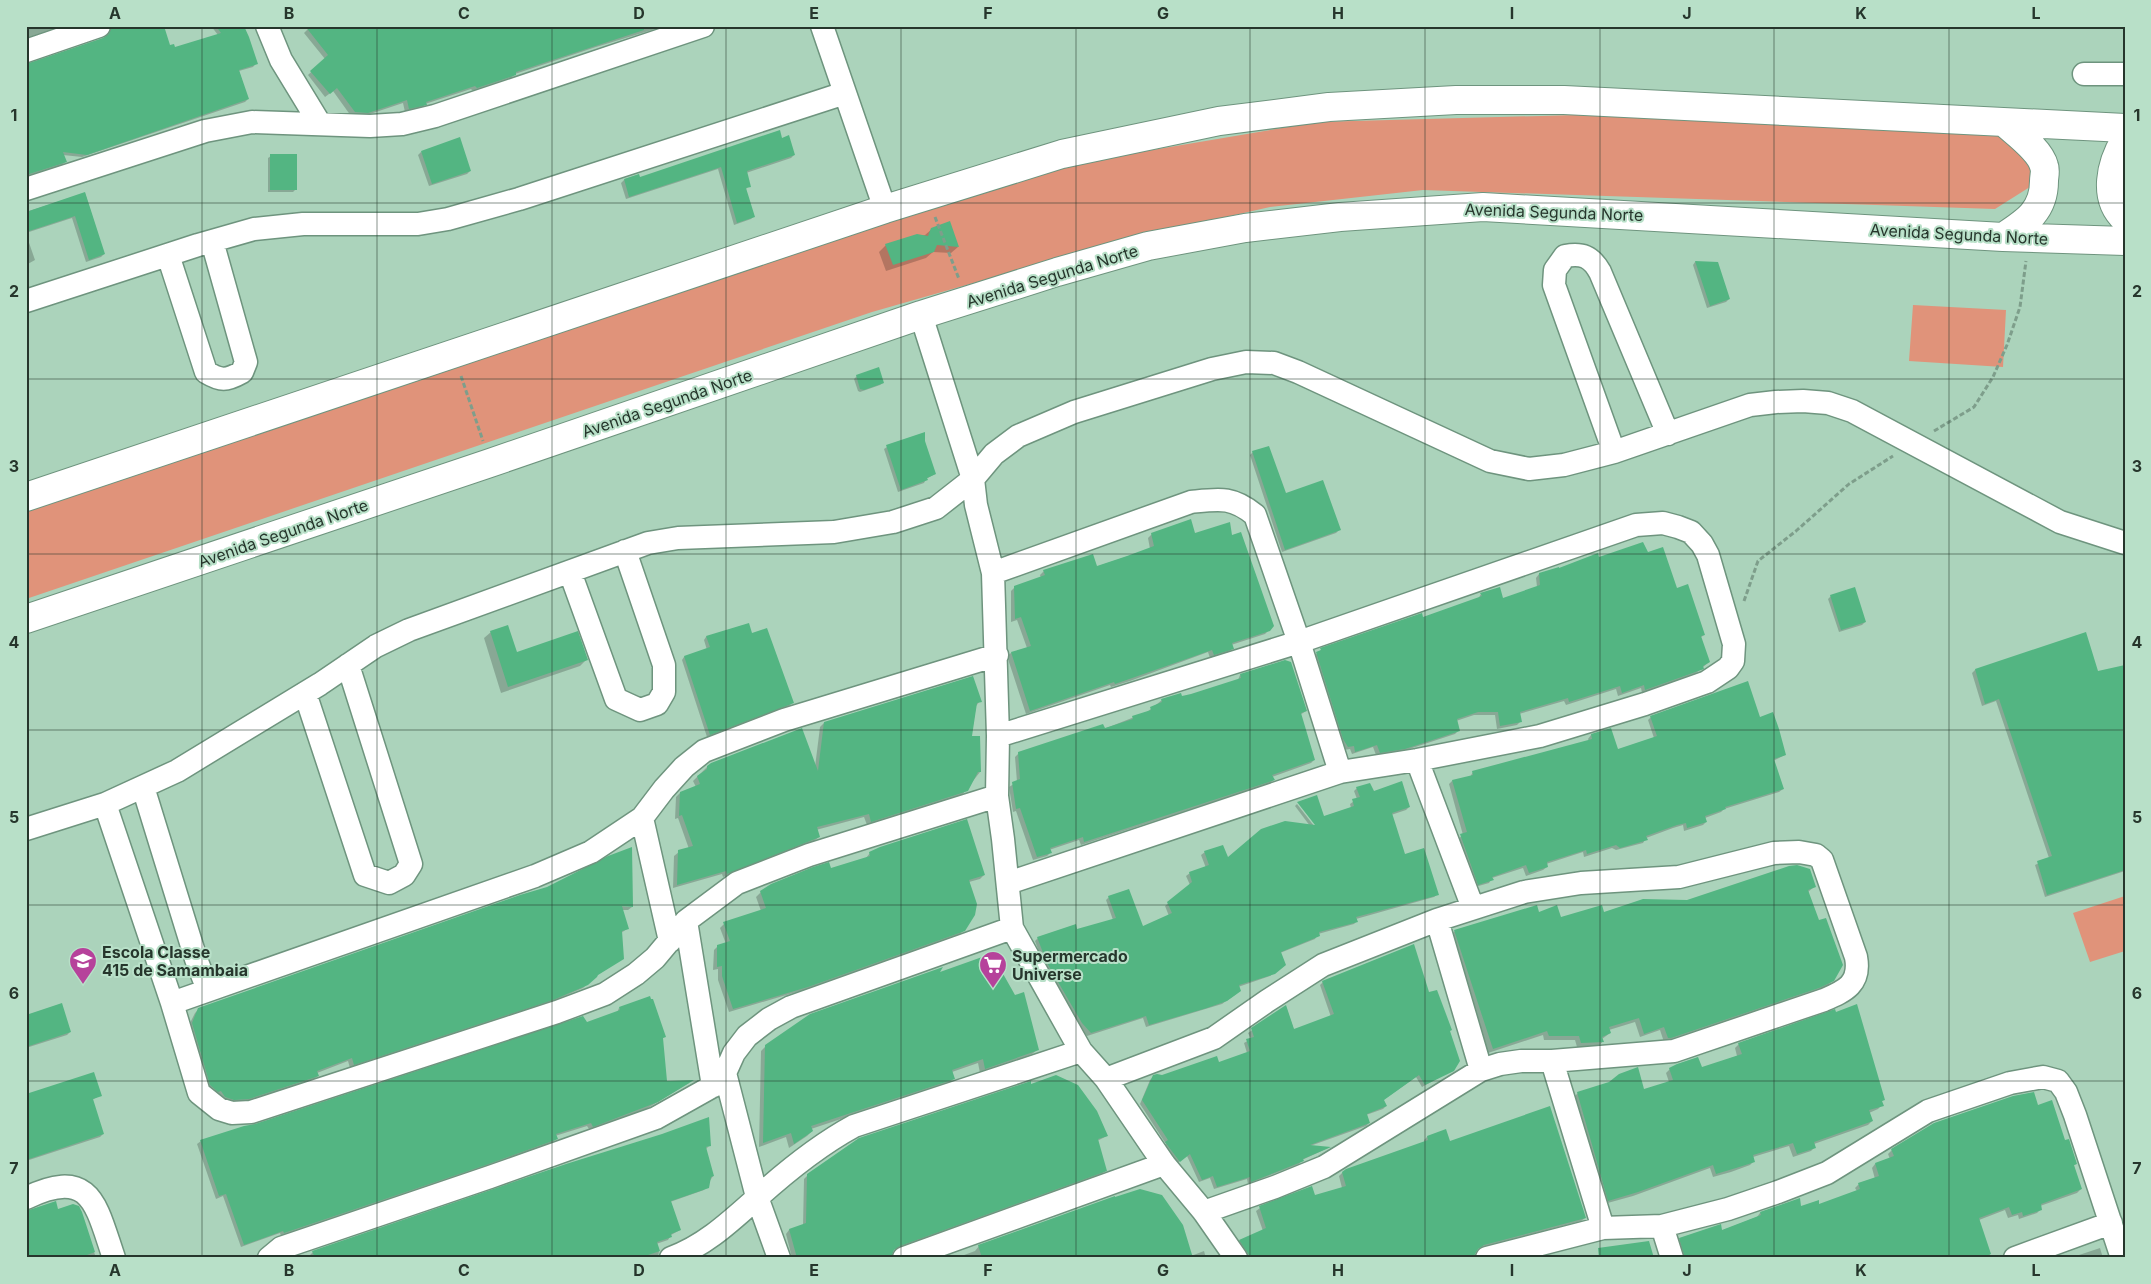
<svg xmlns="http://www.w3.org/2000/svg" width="2151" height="1284" viewBox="0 0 2151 1284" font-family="Inter,sans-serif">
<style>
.green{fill:#e0937a}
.shadow{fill:#0003}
.building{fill:#53b582}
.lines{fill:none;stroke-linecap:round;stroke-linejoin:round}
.minor-casing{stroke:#6e947e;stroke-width:25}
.major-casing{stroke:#6e947e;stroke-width:30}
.path{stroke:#7e9e8b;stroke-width:3;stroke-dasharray:5 2.5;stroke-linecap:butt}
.minor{stroke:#fff;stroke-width:22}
.major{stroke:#fff;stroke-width:28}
.grid{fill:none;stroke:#26362c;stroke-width:1;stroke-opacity:0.55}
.labels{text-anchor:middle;stroke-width:4;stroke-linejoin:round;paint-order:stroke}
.street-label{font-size:16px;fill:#26362c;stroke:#b8e0c8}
.poi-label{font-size:16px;font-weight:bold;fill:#26362c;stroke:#b8e0c8;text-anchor:start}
.neatline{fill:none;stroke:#26362c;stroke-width:2}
.grid-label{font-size:16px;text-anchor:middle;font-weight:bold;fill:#26362c}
</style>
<rect width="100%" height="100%" fill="#abd3bb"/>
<path class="green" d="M1576,115L2007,134L2033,161V185L1995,209L1423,190L1270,207L1120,241L872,312L26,599V508L1046,168L1317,122Z
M1913,305L2006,310L2003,367L1909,361Z
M2125,896V951L2090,962L2073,913Z"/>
<path class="shadow" d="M26,26H64L26,39Z
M109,26H163L169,46L174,49L218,35L211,26H242L256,63L253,67L239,71L248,99L245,102L82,157L63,155L65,162L62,165L26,176V65L107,37Z
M318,26H665L596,47L515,74L511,78L473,91L471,89L425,104L422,108L405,112L403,103L364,116H351L333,91L325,97L308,75L325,59L304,33L308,29Z
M782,139L794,155L791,158L746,173L749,186L745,190L754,216L751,219L734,225L718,169L626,199L621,183L624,180L639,178Z
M421,152L470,171L467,174L429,186L418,155Z
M271,156L296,189L293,192H268V158Z
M85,193L104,254L101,257L86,262L72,218L26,233V212Z
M932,229L958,247L951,253L933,252L926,258L886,271L879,252L886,245L925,235Z
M26,234L35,260L26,265Z
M1695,262L1717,263L1729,299L1726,302L1707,308L1693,265Z
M857,376L883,383L880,385L860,392L858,391L854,379Z
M887,447L935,474L926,479L924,483L898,492L884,449Z
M1253,452L1286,495L1339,530L1336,533L1282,552L1250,455Z
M1152,534L1232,536L1269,630L1265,634L1231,645L1232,648L1229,652L1210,658L1208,652L1130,681L1111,687L1110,685L1026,714L1007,656L1011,653L1027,648L1017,620L1011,622V591L1015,587L1041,578L1040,575L1044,571L1096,567L1150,549L1148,538Z
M1647,553L1676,589L1704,635L1700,638L1709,662L1696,673L1642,693L1641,688L1618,696L1616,689L1566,705L1564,701L1519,714L1521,721L1517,725L1497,729L1495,715H1474L1456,721L1459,730L1455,734L1400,752L1376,755L1373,747L1352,754L1350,749L1344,750L1313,657L1321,650L1422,618L1478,599L1481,594L1502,600L1537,587L1536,578L1539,574L1599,559Z
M1831,596L1865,622L1862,625L1839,632L1828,599Z
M748,624L751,634L792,703L789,706L707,737L682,660L684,657L707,650L704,640L706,637Z
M491,632L516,653L586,660L580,666L501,693L484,638Z
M2085,634L2097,673L2125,666V871L2045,897L2035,865L2049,858L1996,701L1982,706L1972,673L1975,670Z
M1240,675L1306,711L1300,715L1314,760L1311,763L1272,777L1274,780L1270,783L1081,845L1079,840L1049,850L1050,853L1047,856L1033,860L1016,811L1013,812L1009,787L1017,782L1015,757L1019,753L1104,729L1147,712L1162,700L1181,698L1238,680Z
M980,701L976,706L971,738L980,772L962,795L867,825L864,817L816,830L819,837L814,841L723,877L722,874L673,888L674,856L679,852L689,849L678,818L675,819L676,797L680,793L696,787L693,781L707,767H815L820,727L824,723Z
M1651,717L1759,718L1785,755L1773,761L1783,789L1779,792L1724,809L1721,812L1705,818L1706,822L1703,825L1684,831L1683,825L1673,828L1646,838L1643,843L1616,850L1612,848L1584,857L1583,852L1546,864L1547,867L1543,870L1526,876L1523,868L1492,878L1489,883L1475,887L1458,839L1463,835L1449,784L1452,781L1470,777L1473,772L1589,741L1588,739L1591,735L1610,730L1618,751L1654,738L1648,720Z
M1357,788L1409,807L1406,810L1391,815L1404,856L1438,894L1434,897L1356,919L1357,921L1354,924L1318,934L1315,939L1280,953L1281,968L1270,976L1238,987L1236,994L1222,1004L1146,1027L1143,1018L1087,1036L1079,1027L1044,966L1035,941L1038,938L1076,931L1113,920L1106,900L1109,897L1142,928L1169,916L1165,906L1190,885L1186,876L1190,873L1206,868L1201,855L1205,852L1227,859L1310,826L1295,806L1297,804L1318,831L1323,818L1351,808L1350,804L1357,799L1354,791Z
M870,853L984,875L980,879L969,882L964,930L960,934L803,990L729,1012L718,980V969L713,970L714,950L718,946L726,944L720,928L724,924L761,911L756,897L761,892L866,858Z
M1815,886L1808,892L1833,980L1828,985L1814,992L1666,1042H1664L1660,1030L1640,1037L1635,1022L1609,1030L1610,1033L1602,1039L1603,1041L1599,1046L1577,1047L1575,1040H1544L1543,1035L1488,1053L1450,936L1455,931L1538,913L1561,918Z
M520,896L632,907L628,910H622L627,929L621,933L623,958L596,976L583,988L548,1003L350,1068L348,1061L317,1073L318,1076L314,1079L244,1102L229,1103L207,1089L188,1027L195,1013L199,1009Z
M937,974L1037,1050L1032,1054L980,1073L978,1063L952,1072L954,1078L949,1083L811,1129L812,1131L807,1136L789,1148L786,1137L759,1147L761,1051L766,1046Z
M1323,982L1428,994L1449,1031L1453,1070L1422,1087L1416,1077L1383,1100L1386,1106L1383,1109L1366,1115L1369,1123L1366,1126L1310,1146L1328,1148L1302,1160L1299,1164L1248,1184L1247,1179L1214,1189L1210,1178L1199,1182L1187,1156L1176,1164L1163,1146L1166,1144L1140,1104L1150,1080L1154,1076L1162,1077L1218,1064L1247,1053L1244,1043L1251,1039L1248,1033L1286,1007L1294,1030L1331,1017L1320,985Z
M619,1008L664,1037L662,1039L666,1083H689L646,1109L589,1129L587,1126L555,1136L556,1139L553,1142L481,1168L281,1236L280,1233L241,1247L223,1196L216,1199L197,1144L201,1141L255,1126L587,1024L617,1013Z
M26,1016L70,1032L67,1035L26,1048Z
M1739,1044L1883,1100L1881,1102L1882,1105L1878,1109L1869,1113L1872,1121L1868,1125L1814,1144L1815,1147L1811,1151L1793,1157L1789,1146L1753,1157L1754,1161L1750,1165L1731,1172L1713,1177L1710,1168L1633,1196L1604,1204L1574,1097L1578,1093L1643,1091L1669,1082L1666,1073L1670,1069H1701L1737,1056L1735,1048Z
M1030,1085L1107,1136L1097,1141L1106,1170L1102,1174L895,1249L854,1258H792L786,1234L789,1230L803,1226L804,1179L808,1175Z
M26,1095H101L92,1100L103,1134L100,1137L26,1161Z
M2038,1106L2065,1141L2076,1164L2073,1166L2081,1189L2077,1193L2040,1206L2041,1209L2037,1213L2019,1219L2018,1215L2008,1218L2005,1210L1979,1220L1991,1258H1681L1676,1242L1680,1239L1721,1231L1757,1217L1760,1213L1819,1205L1857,1191L1855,1188L1859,1184L1875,1179L1872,1168L1875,1164L1890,1159L1888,1154L1892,1150Z
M1427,1137L1449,1142L1585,1218L1581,1221L1479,1248L1471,1258H1246L1236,1244L1240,1241L1263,1231L1256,1211L1260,1208L1315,1197L1342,1188L1339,1176L1342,1173L1424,1143V1140Z
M709,1146L705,1150L713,1176L704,1190L670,1202L680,1230L671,1235L668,1240L656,1244L659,1251L658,1258H311L310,1255L313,1252Z
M57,1210L81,1212L96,1258H52Z
M979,1246L1191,1256L1204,1251L1206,1258H956L975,1251Z
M2100,1248L2103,1258H2070Z"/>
<path class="building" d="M112,26H164L170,45L174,44L175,47L221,33L216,26H244L249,37L258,64L239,70L249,99L87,155L63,152L67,162L26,175V64L103,38L109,34Z
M305,26H644V30L516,72V75L477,88L475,86L426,102L427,105L409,109L407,100L368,113L355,112L337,88L330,94L310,71L328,55Z
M780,130L782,138L789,135L795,155L747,171L751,187L746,188L755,217L737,223L721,167L629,197L624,179L639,174L640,177Z
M460,137L471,171L432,184L421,151Z
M270,154H297V190H270Z
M85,192L105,254L89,260L75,216L26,232V212Z
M950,221L959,247L937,245L934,252L893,265L885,244L917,234L928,236L931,228Z
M1695,261L1718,262L1730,299L1710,306Z
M879,367L884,383L864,390L860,389L856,375Z
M925,432V441L936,474L927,478L928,480L901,490L886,445Z
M1269,446L1286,493L1323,480L1341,530L1285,550L1252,451Z
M1191,519L1195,533L1230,522L1232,535L1241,532L1274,626L1270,631L1232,643L1234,649L1214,655L1212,650L1135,677L1115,684L1114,682L1030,711L1011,652L1031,646L1021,617L1015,619L1014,586L1045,575L1043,570L1093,554L1097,566L1127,556L1154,546L1151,533Z
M1643,542L1648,552L1663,547L1677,588L1688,584L1705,635L1701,636L1710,662L1703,666L1704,669L1645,690L1644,685L1622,693L1620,686L1569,702L1568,698L1520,712L1522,722L1500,726L1498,712H1478L1457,719L1460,731L1405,749L1380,753L1377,745L1355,752L1354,746L1348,747L1343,739L1316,652L1321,650L1320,648L1422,613L1423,617L1482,596L1480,593L1500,587L1503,598L1540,585L1539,573L1559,567V568L1598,553L1599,557Z
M1855,587L1866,622L1841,630L1830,595Z
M749,623L752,633L767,628L794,703L710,735L684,656L710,647L706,636Z
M508,625L517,652L578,631L588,660L508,687L490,631Z
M2086,632L2098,671L2125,665V870L2047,895L2037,861L2052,856L1999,699L1985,704L1975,669Z
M1285,660L1291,662L1307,711L1301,713L1315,760L1272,775L1275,780L1084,842L1083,837L1050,848L1052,853L1037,857L1020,808L1016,809L1012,782L1020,779L1018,752L1103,724L1105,728L1133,719L1132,716L1151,710L1150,707L1162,702L1161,699L1181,693L1182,696L1191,694L1241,678L1240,674Z
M973,676L982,702L977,703L972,736H980L981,772H978L968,791L871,822L869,814L817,827L820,837L727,874L726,871L677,885L678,850L693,846L682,815L679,816L680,792L700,784L697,776L707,769V766L711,763L802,728L818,771L824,722Z
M1748,681L1760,717L1773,712L1779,729L1786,755L1774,759L1784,789L1725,807L1726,809L1705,816L1707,822L1687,828L1686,823L1677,825L1646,836L1648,840L1620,848L1616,845L1587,854L1586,850L1547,862L1548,867L1529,873L1526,865L1492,877L1494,880L1478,885L1460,834L1467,832L1452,780L1473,775L1472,771L1592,739L1591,734L1611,728L1618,749L1657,736L1650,716Z
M1402,781L1410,807L1392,813L1405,854L1424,848L1439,895L1356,917L1358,922L1319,932L1320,936L1281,952L1286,965L1275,974L1239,985L1241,991L1227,1001L1207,1008L1149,1025L1146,1016L1091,1033L1082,1023L1047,963L1037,937L1076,924L1077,929L1116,918L1108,896L1129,889L1143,926L1172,913L1167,902L1192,882L1189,872L1209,865L1204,851L1223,845L1228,857L1261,829L1285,821L1315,825L1297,802L1317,795L1324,816L1354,806L1352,799L1360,797L1356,787L1370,783L1374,791Z
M967,819L985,875L969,880L977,904L975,915L965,931L808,987L733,1009L722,976V966L717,967V945L730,941L723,922L766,908L760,891L771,884L813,867L829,862L831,868L870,856L869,852L880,847Z
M632,847L633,907L622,906L629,929L622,931L624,959L598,975L597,977L588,985L553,1000L354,1065L352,1058L317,1071L319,1076L249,1099L234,1100L225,1097L221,1091L218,1092L210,1085L192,1023L198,1008L520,895L547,887L608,856Z
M1797,865L1810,869L1816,887L1808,890L1819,920L1826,918L1843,965L1834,981L1819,988L1671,1038H1668L1664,1027L1644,1034L1639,1018L1609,1027L1611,1033L1602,1037L1604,1042L1581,1043L1579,1036H1549L1547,1031L1493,1049L1454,930L1537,905L1539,912L1557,905L1561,917L1602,905L1604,912L1643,899L1687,900L1789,866Z
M1414,944L1429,992L1437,990L1452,1030L1450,1031L1460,1061L1454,1071L1425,1085L1419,1075L1384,1100L1387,1106L1367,1114L1370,1123L1310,1145L1331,1147L1303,1159L1304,1161L1251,1182L1250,1177L1217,1187L1213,1176L1202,1180L1190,1154L1180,1162L1165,1142L1168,1140L1142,1100L1153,1075L1157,1074L1162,1075L1217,1056L1219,1062L1250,1051L1246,1039L1254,1037L1251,1028L1286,1005L1294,1029L1334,1014L1322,981Z
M985,956H993L1015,995L1024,992L1039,1050L985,1069L983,1059L952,1070L955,1079L811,1126L813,1131L794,1144L791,1133L763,1143L765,1045L810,1014L943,967L940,972Z
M650,996L651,999H653L666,1037L663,1038L667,1081L694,1080L658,1102L593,1127L591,1123L556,1134L558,1139L486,1165L284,1233L283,1231L244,1245L226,1194L219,1196L200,1140L244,1126L255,1124L583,1016L587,1022L620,1010L619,1007Z
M62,1003L71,1032L26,1047V1015Z
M1857,1004L1885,1100L1882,1101L1884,1106L1869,1110L1873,1121L1814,1142L1816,1148L1797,1154L1793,1143L1753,1155L1755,1162L1736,1168L1716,1174L1713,1165L1638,1192L1608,1201L1577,1092L1609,1082L1619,1074L1638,1067L1644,1089L1673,1080L1669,1068L1677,1064L1698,1057L1702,1067L1742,1054L1738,1043L1835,1009L1836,1012Z
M94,1072L102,1096L93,1099L104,1134L26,1160V1094Z
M1056,1075L1078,1085L1097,1111L1108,1136L1098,1139L1107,1171L900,1246L894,1250L891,1258H797L789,1229L806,1223L807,1174L859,1138L1031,1081V1084Z
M2034,1092L2038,1105L2052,1100L2065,1140L2069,1139L2077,1164L2074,1165L2082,1189L2041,1204L2042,1210L2023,1216L2022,1212L2012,1215L2009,1207L1979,1218L1991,1254L1980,1258H1685L1679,1238L1721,1224L1722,1230L1761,1215L1760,1212L1800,1198L1801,1206L1819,1200V1204L1860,1189L1858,1183L1879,1176L1875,1163L1894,1156L1891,1149L1934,1123L2013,1096Z
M1550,1106L1586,1218L1484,1245L1478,1249L1474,1256L1469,1258H1251L1239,1240L1266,1228L1259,1206L1312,1186L1315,1195L1346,1186L1342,1172L1346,1169L1428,1140L1427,1136L1446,1129L1450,1141Z
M709,1117L711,1146L706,1147L714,1176L711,1177L709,1188L671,1201L681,1230L671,1234L672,1237L657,1242L660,1251L639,1258H315L312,1251L566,1164L662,1134Z
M1140,1189L1162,1195L1183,1225L1193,1258H982L978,1245L1115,1196V1197Z
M56,1201L58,1209L73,1204L79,1206L82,1212L95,1252L79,1258H26V1211Z
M1649,1241L1654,1258H1599L1598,1248Z"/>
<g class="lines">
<defs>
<path id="minor" d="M267,26L281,60L320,124
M822,26L885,209
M26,51L99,26
M2084,74H2125
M26,189L205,131L252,122L370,126L402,124L435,116L703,26
M168,255L206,372C221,381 226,381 242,372L246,362L212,241
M26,301L198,245L254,229L303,224H418L448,219L519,199L845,93
M921,315L973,479L976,505L993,573L998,736L997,796L1003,839L1012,928L1081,1051L1106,1079L1164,1164L1204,1212L1236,1258
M1614,452L1554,285L1555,270L1565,256C1582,253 1591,256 1600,272L1668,434
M570,572L616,699L640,710L657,704L664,692V665L625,551
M993,573L1191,502C1219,499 1232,496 1255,515L1299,642L1340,772
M305,693L365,875L389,883L404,875L411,864L348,665
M998,736L1299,642L1636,525L1663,523L1678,527L1691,532L1702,544L1708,555L1734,644L1733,661L1728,668L1707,682L1645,704L1540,736L1417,760L1340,772L1008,883
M1417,760L1473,908
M143,787L196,959L208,990
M105,804L172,1003L199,1093L219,1109L232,1113L251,1112L557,1012L605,994L636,974L655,958L686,921L737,883L809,855L997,796
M642,818L670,941
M26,829L105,804L177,771L320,684L376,646L409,630L648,543L678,538L834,532L893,522L936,508L973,479L994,454L1018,436L1074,412L1212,369L1246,362L1274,363L1298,372L1490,461L1529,469L1564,465L1614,452L1750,405L1776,402L1803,401L1828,403L1852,411L2060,522L2125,543
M1437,920L1481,1070
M686,921L713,1086
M172,1003L535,876L591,852L642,818L664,789L684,767L704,751L784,720L997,655
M1552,1061L1603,1228
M725,1073L757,1197L779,1258
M1106,1079L1214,1038L1267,1001L1323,965L1437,920L1524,892L1581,883L1679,877L1774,853L1799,852L1816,855L1822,860L1856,957C1861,984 1845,991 1824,1000L1674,1051L1552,1061H1521L1500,1064L1481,1070L1324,1167L1275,1187L1204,1212
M26,1198C92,1166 96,1206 114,1258
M1662,1226L1672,1258
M269,1258L281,1248L490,1177L656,1118L713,1086L725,1073L734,1053L747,1036L769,1019L791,1007L1012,928
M671,1258C705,1246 732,1220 758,1197C788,1170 819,1145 854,1126L1081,1051
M904,1258L1164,1164
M1487,1258L1603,1228L1662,1226L1728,1209L1778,1192L1827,1173L1928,1111L2010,1083L2043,1077L2058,1081L2066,1092L2075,1115L2122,1258
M2015,1258L2111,1223"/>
<path id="major" d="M2125,140C2111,163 2102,198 2125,219
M2003,237C2026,222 2044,211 2044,181C2044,177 2046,170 2044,166C2040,150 2017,134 2005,123
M26,497L885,209L1062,154L1219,121L1329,107L1456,100H1564L2125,128
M26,619L490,463L921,315L1057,272L1148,246L1245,228L1340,217L1483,207L2003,237L2125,241"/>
</defs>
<use href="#minor" class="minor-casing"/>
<use href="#major" class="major-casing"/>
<path class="path" d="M935,217L959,279
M461,376L483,441
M1934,431L1974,407L1993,377L2007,345L2020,307L2026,261
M1744,601L1758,561L1796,531L1849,484L1893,456"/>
<use href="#minor" class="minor"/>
<use href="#major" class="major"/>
</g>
<path class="grid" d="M202,26V1258M377,26V1258M552,26V1258M726,26V1258M901,26V1258M1076,26V1258M1250,26V1258M1425,26V1258M1600,26V1258M1774,26V1258M1949,26V1258M26,203H2125M26,379H2125M26,554H2125M26,730H2125M26,905H2125M26,1081H2125"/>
<defs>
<symbol id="school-pin" viewBox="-11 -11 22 30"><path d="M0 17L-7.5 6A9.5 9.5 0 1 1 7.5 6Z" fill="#b6429b" stroke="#b8e0c8"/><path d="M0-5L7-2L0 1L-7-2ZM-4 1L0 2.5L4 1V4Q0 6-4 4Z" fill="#fff"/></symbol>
<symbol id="supermarket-pin" viewBox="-11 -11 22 30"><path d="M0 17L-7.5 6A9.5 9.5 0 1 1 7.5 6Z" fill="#b6429b" stroke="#b8e0c8"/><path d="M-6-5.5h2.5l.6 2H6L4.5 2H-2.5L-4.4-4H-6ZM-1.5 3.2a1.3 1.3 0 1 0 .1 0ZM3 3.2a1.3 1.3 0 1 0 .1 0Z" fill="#fff"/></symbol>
</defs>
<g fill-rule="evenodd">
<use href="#school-pin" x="67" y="945" width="32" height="43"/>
<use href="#supermarket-pin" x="977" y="949" width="32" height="43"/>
</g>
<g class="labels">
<g class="street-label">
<text transform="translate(1554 212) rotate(2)" y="6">Avenida Segunda Norte</text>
<text transform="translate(1959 234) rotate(3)" y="6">Avenida Segunda Norte</text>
<text transform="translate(1052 276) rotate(-17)" y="6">Avenida Segunda Norte</text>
<text transform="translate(667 403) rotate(-19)" y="6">Avenida Segunda Norte</text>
<text transform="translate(283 533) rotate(-19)" y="6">Avenida Segunda Norte</text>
</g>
<g class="poi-label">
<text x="102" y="958">Escola Classe<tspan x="102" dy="18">415 de Samambaia</tspan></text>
<text x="1012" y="962">Supermercado<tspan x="1012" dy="18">Universe</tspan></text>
</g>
</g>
<rect width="2151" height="1284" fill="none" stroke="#b8e0c8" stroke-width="55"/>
<rect x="28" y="28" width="2096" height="1228" class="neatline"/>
<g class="grid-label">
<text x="115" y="19">A</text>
<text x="289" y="19">B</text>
<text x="464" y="19">C</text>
<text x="639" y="19">D</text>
<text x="814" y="19">E</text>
<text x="988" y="19">F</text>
<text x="1163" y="19">G</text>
<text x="1338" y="19">H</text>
<text x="1512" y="19">I</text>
<text x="1687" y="19">J</text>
<text x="1861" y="19">K</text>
<text x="2036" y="19">L</text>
<text x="14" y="121">1</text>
<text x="2137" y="121">1</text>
<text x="14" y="297">2</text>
<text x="2137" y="297">2</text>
<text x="14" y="472">3</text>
<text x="2137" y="472">3</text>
<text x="14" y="648">4</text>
<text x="2137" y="648">4</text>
<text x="14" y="823">5</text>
<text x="2137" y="823">5</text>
<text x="14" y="999">6</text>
<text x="2137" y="999">6</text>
<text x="14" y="1174">7</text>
<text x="2137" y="1174">7</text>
<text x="115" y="1276">A</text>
<text x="289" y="1276">B</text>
<text x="464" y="1276">C</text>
<text x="639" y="1276">D</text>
<text x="814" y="1276">E</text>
<text x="988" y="1276">F</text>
<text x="1163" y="1276">G</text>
<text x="1338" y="1276">H</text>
<text x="1512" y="1276">I</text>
<text x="1687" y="1276">J</text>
<text x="1861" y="1276">K</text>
<text x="2036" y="1276">L</text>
</g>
</svg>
